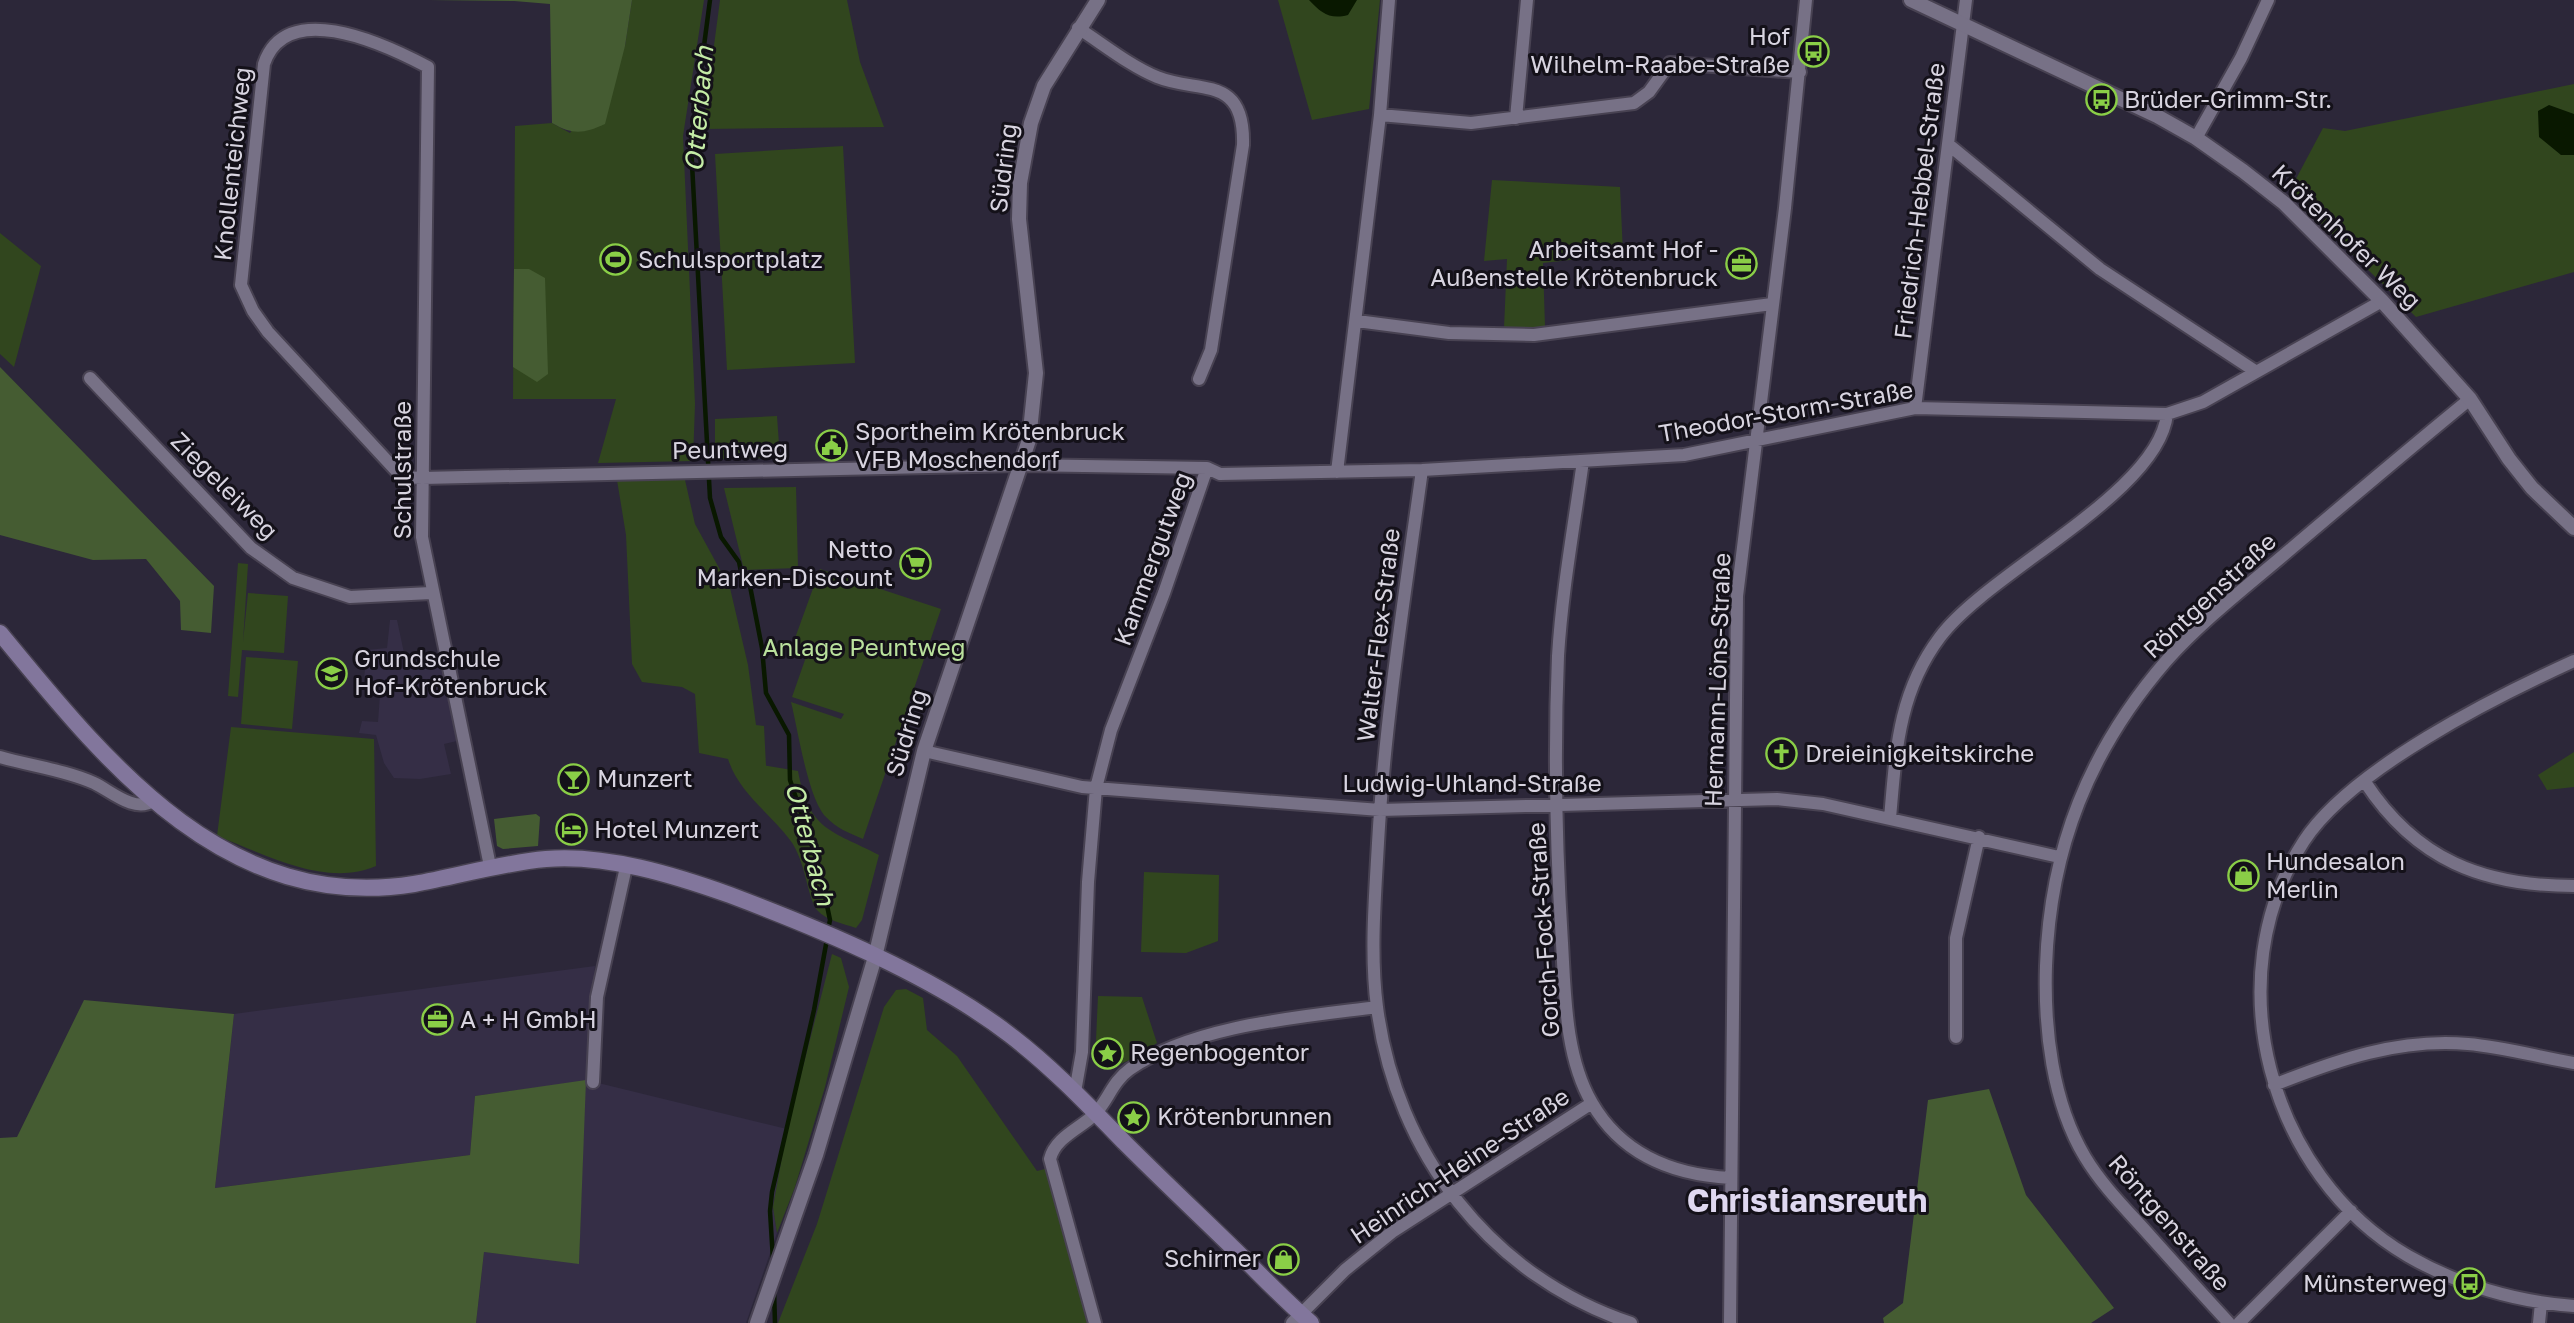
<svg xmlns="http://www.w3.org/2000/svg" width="2574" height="1323" viewBox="0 0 2574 1323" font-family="'Golos Text',sans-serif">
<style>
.built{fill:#352e46}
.green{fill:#31461e}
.forest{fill:#455c32}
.water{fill:#091800}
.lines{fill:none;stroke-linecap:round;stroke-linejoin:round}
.stream{stroke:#091800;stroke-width:4.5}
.minor-casing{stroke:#484252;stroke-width:16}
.tertiary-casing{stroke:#484252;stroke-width:18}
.secondary-casing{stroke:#484252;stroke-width:19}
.minor{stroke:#777186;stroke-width:12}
.tertiary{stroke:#777186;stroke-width:14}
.secondary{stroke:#82769c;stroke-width:16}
.labels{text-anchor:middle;stroke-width:6;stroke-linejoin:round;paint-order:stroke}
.poi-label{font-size:24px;fill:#d8d4e0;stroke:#141119;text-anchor:start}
.street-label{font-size:24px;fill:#d8d4e0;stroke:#141119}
.park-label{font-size:24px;fill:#bae19d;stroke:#141119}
.water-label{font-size:26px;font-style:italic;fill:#c4eca6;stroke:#141119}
.district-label{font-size:32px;font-weight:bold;fill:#dfd8f0;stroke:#141119}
</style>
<rect width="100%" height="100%" fill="#2c2739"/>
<path class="built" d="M390,620H397L407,667L439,659L457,741L444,744L451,774L420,779L394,778L384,763L376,735L359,733L362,721L378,722L381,681L364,679L367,650L387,648Z
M595,966L586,1080L787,1129L773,1207L777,1233L746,1323H476L484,1252L579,1263L585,1081L475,1096L470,1155L215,1188L234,1014Z"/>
<path class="green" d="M632,0H704L683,136L695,404L693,461L598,463L616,399H513L515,126L552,123L570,133L625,46Z
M720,0H847L860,62L884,127L703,129Z
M1278,0H1380L1369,109L1312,120Z
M2574,84V272L2416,317L2289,192L2323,128L2345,131Z
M843,146L855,363L727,370L715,154Z
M1492,180L1620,187L1623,254L1543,263L1545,327L1504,328L1507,259L1484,261Z
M0,233L41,266L14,367L0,354Z
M777,416L780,458L715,459V419Z
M617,480H685L695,524L730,588L748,665L756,725L764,726L766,766L737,761L798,771C809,831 831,830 879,855L862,920L856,928C842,923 827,921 817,910C807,897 806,861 790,840C769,812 739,793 728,759L699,753L695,694L682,687L642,682L632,664L626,535Z
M796,487L798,568L744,570L724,488Z
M238,563L248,564L243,642L248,593L288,596L284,653L242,650L238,697L228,696Z
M820,569L941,609L863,839C849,833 836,828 826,817C808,799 798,730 791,702L841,719L844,714L792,697L806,657L790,652Z
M246,657L298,661L292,729L241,724Z
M231,727L374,739L376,866C325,888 265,854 217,836Z
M2574,752V787L2547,790L2538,775Z
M1144,872L1219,875L1218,941L1186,953L1141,952Z
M832,954L841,958L849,987L825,1087L795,1187L777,1233L773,1207L787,1129Z
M906,989L923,998L927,1030L957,1056L1037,1171L1049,1168L1089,1323H778L817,1224L884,1007L896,990Z
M1098,996L1142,997L1157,1043C1140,1054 1118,1073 1099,1060L1096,1040Z"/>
<path class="forest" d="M429,0H632L625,46L605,124C583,134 573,135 552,123L550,4L514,1Z
M514,269H529L545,278L548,374L537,382L513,367Z
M0,367L214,586L211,633L181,630L180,601L146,559L93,560L0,535Z
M536,814L540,817L538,846L503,849L497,846L494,819Z
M84,1000L234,1014L215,1188L470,1155L475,1096L586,1080L579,1264L484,1252L476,1323H0V1138L17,1137Z
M1989,1089L2026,1195L2114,1308L2091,1323H1884L1883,1318L1903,1303L1928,1100Z"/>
<path class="water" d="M1309,0H1357L1348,15C1330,20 1321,13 1309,0Z
M2549,105L2574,114V155H2561L2539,137L2538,111Z"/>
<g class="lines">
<path class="stream" d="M710,0L691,145L710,498L721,537L739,562L743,581L750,586L762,648L766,693L789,735L790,780L819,867L830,920L828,930
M773,1260L770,1211L772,1192L814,1010L827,939
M774,1289L775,1323"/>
<defs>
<path id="minor" d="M1078,28C1103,44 1130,66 1157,77C1199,94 1245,74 1243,145L1211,350L1199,379
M1380,115L1471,123L1634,103L1649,92L1670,63L1800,72
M1516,118L1527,0
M2196,138L2241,58L2268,0
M1949,145L2100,269L2255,371
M1357,321L1449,333L1534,335L1772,304
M90,378L251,548L293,578L350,597L431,593
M1915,408L1966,0
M1583,461C1574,526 1562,591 1558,656C1554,751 1556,848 1562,943C1565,994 1565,1057 1592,1103C1622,1155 1674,1175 1731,1178
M1422,470C1405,594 1385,718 1378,843C1375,897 1370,954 1377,1007C1396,1154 1491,1276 1631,1323
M1337,472L1380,115L1389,0
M2574,661C2495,697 2351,769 2304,841C2215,978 2269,1175 2408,1256C2458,1285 2517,1302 2574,1306
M924,751L1082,787L1380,810L1777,799L1823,804L2059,857
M0,757C31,766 65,770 94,783C111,791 134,813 153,801
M2365,782C2416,860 2483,886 2574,886
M1890,818C1896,751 1898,693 1940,637C1988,572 2159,493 2167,414
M490,866L422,537L428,67C377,40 285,0 264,64L241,285L253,311L268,332L402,477L422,478L1022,465L1207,468L1220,474L1422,470L1684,455L1915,408L2167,414L2203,402L2382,301
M1956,1037V938L1979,837
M593,1082L597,997L626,867
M2274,1085C2337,1060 2399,1038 2468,1044C2504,1047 2538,1057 2574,1063
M1075,1092L1082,1052L1088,882L1096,788L1111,730L1164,593L1207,468
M1095,1323L1050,1159C1055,1138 1079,1129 1094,1115C1108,1101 1112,1082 1130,1069C1195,1025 1300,1017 1377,1007
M1292,1323L1345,1270L1392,1232L1592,1103
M1730,1323L1737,596L1785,208L1806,0
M2229,1323C2203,1295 2177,1266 2151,1237C2128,1211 2103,1187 2085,1157C2052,1102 2044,1028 2046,966C2050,848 2089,750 2167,660C2204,619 2250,584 2292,548C2351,498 2410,448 2470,399
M2239,1323L2351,1211
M2539,1323L2541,1303"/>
<path id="tertiary" d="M1911,0L2157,116L2196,138L2243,171L2284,203L2382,301L2470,399L2509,459L2532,488L2574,528
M757,1323L816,1155L875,957L924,751L1029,440L1036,373L1019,219L1020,183L1031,123L1044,86L1098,0"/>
<path id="secondary" d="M0,633C106,762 226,914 414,884C459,876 501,863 546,859C606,854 674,875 730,895C820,929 934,976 1010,1035C1052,1067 1088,1105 1125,1143C1160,1178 1196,1212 1232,1247C1258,1272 1283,1299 1311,1323"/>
</defs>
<use href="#minor" class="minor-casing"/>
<use href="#tertiary" class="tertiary-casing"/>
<use href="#secondary" class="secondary-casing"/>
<use href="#minor" class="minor"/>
<use href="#tertiary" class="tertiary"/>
<use href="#secondary" class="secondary"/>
</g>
<defs>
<symbol id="bus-ring" viewBox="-11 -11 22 22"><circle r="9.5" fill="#141119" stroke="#8ace47" stroke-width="1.5"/><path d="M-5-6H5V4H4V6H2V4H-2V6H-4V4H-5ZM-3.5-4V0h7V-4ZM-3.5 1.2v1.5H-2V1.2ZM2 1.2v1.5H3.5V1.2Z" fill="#8ace47"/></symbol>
<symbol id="stadium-ring" viewBox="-11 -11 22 22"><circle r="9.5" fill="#141119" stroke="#8ace47" stroke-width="1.5"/><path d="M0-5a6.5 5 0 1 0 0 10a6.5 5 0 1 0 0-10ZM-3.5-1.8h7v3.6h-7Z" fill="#8ace47"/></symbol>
<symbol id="office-ring" viewBox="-11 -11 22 22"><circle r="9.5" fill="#141119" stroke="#8ace47" stroke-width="1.5"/><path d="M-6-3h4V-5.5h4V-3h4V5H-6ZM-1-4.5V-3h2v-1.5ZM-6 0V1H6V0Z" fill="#8ace47"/></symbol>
<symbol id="civic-ring" viewBox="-11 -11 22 22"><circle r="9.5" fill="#141119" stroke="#8ace47" stroke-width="1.5"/><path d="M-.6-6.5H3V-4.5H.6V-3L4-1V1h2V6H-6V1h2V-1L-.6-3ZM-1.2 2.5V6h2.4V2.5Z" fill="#8ace47"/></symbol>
<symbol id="supermarket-ring" viewBox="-11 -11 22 22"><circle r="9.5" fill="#141119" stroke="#8ace47" stroke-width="1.5"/><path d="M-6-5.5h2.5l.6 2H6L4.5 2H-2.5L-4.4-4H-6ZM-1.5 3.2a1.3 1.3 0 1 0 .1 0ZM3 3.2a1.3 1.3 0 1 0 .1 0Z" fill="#8ace47"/></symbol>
<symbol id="school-ring" viewBox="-11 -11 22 22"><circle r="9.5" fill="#141119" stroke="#8ace47" stroke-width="1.5"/><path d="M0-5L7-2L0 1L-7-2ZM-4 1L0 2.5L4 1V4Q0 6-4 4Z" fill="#8ace47"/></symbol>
<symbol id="church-ring" viewBox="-11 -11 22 22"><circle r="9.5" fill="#141119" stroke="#8ace47" stroke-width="1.5"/><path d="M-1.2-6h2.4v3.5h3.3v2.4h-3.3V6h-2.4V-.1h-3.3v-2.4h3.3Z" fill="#8ace47"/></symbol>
<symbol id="bar-ring" viewBox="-11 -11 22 22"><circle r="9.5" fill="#141119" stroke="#8ace47" stroke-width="1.5"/><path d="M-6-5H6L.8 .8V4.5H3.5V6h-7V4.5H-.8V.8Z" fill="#8ace47"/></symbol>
<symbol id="hotel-ring" viewBox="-11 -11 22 22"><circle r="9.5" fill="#141119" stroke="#8ace47" stroke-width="1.5"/><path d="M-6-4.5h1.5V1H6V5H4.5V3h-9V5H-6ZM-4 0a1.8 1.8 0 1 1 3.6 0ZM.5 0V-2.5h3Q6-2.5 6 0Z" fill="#8ace47"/></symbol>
<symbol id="shop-ring" viewBox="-11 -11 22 22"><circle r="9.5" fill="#141119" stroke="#8ace47" stroke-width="1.5"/><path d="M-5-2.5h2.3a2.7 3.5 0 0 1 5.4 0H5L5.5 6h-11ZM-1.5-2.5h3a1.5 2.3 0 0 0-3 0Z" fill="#8ace47"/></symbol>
<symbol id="sight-ring" viewBox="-11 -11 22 22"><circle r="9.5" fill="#141119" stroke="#8ace47" stroke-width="1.5"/><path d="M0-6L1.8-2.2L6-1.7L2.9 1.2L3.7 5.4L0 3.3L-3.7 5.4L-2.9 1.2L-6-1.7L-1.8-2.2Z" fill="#8ace47"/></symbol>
</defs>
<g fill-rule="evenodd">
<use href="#bus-ring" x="1796" y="34" width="35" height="35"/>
<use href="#bus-ring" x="2084" y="82" width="35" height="35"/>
<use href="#stadium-ring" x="598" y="242" width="35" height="35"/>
<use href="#office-ring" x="1724" y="246" width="35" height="35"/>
<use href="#civic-ring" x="814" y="428" width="35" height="35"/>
<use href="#supermarket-ring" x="898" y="546" width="35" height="35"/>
<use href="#school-ring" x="314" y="656" width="35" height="35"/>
<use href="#church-ring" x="1764" y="736" width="35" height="35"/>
<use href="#bar-ring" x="556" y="762" width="35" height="35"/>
<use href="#hotel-ring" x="554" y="812" width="35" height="35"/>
<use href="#shop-ring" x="2226" y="858" width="35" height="35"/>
<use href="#office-ring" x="420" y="1002" width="35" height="35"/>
<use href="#sight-ring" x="1090" y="1036" width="35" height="35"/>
<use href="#sight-ring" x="1116" y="1100" width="35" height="35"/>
<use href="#shop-ring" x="1266" y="1242" width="35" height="35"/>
<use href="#bus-ring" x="2452" y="1266" width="35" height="35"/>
</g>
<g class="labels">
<g class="poi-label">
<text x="1790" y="45" text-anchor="end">Hof<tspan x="1790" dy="28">Wilhelm-Raabe-Straße</tspan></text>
<text x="2124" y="108">Brüder-Grimm-Str.</text>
<text x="1718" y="258" text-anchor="end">Arbeitsamt Hof -<tspan x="1718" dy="28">Außenstelle Krötenbruck</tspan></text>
<text x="638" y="268">Schulsportplatz</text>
<text x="855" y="440">Sportheim Krötenbruck<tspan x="855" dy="28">VFB Moschendorf</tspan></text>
<text x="893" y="558" text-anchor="end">Netto<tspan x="893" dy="28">Marken-Discount</tspan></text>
<text x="354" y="667">Grundschule<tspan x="354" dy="28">Hof-Krötenbruck</tspan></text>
<text x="1805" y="762">Dreieinigkeitskirche</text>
<text x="597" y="787">Munzert</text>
<text x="594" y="838">Hotel Munzert</text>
<text x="2266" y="870">Hundesalon<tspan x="2266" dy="28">Merlin</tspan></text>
<text x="460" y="1028">A + H GmbH</text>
<text x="1130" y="1061">Regenbogentor</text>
<text x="1157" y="1125">Krötenbrunnen</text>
<text x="1261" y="1267" text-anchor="end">Schirner</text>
<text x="2447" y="1292" text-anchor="end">Münsterweg</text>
</g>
<g class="street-label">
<text transform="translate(233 164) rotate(-84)" y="8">Knollenteichweg</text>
<text transform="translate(1004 168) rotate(-83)" y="8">Südring</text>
<text transform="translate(1920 201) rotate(-83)" y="8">Friedrich-Hebbel-Straße</text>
<text transform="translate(2346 237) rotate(44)" y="8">Krötenhofer Weg</text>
<text transform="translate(1786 412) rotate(-10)" y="8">Theodor-Storm-Straße</text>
<text transform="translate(730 450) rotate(-1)" y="8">Peuntweg</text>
<text transform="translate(403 470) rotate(-90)" y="8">Schulstraße</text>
<text transform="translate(224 486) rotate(45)" y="8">Ziegeleiweg</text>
<text transform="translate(1153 559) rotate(-70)" y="8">Kammergutweg</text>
<text transform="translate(2210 596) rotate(-43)" y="8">Röntgenstraße</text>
<text transform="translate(1379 635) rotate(-83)" y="8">Walter-Flex-Straße</text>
<text transform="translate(1718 680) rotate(-88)" y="8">Hermann-Löns-Straße</text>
<text transform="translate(907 733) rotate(-73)" y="8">Südring</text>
<text x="1472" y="792">Ludwig-Uhland-Straße</text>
<text transform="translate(1544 930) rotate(-94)" y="8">Gorch-Fock-Straße</text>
<text transform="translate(1460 1166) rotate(-34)" y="8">Heinrich-Heine-Straße</text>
<text transform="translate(2169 1223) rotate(49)" y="8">Röntgenstraße</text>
</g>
<g class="park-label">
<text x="864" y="656">Anlage Peuntweg</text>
</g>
<g class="water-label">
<text transform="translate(699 109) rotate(-85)" y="9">Otterbach</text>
<text transform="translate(810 844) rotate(75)" y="9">Otterbach</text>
</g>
<g class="district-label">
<text x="1807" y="1212">Christiansreuth</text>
</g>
</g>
</svg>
